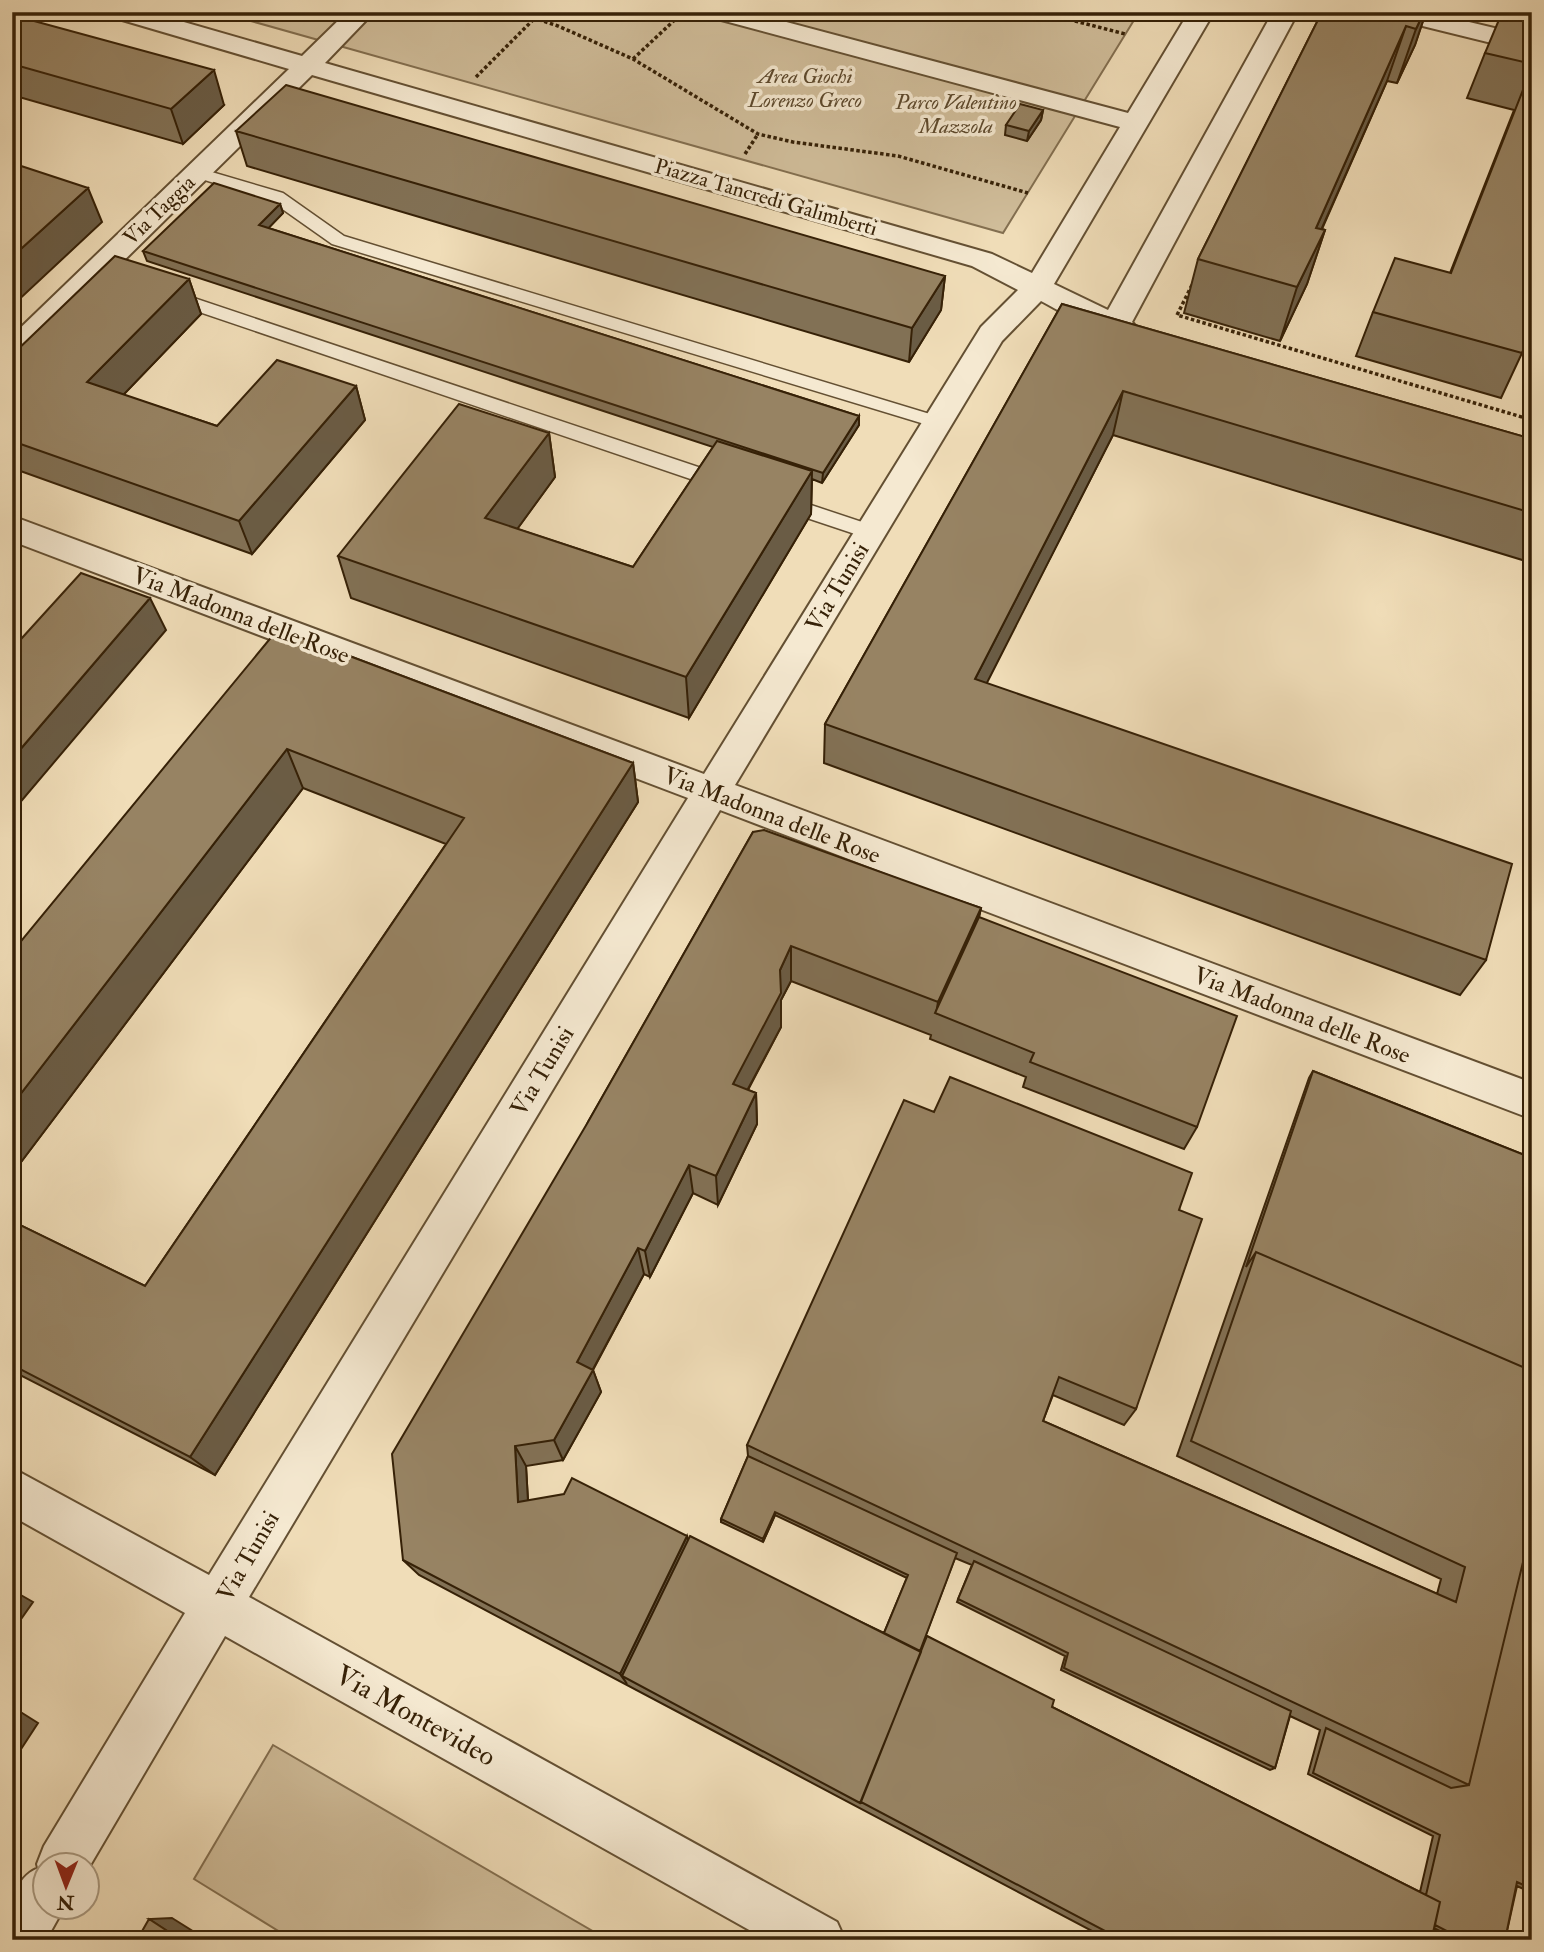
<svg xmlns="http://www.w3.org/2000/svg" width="1544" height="1952" viewBox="0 0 1544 1952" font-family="'IM FELL Double Pica',serif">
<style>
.green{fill:#d0bd9a;stroke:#836f50;stroke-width:2}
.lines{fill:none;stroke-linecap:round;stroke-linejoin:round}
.lane-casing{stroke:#645033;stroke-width:3}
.street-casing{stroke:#645033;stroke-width:4}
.path{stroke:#362107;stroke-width:3.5;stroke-dasharray:3.5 2.5;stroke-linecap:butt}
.lane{fill:#f5e9d1;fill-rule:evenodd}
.street{fill:#f5e9d1;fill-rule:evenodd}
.wall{fill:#827155;stroke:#362107;stroke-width:2;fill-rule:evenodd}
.shaded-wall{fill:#6a5c45;stroke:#362107;stroke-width:2}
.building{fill:#978363;stroke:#362107;stroke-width:2}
.labels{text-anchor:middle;stroke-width:7;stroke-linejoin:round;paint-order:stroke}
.far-park-label{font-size:21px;font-style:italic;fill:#5c482c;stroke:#f5e9d1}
.far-street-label{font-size:21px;fill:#362107;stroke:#f5e9d1}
.street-label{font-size:24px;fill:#362107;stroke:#f5e9d1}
.near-street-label{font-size:28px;fill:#362107;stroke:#f5e9d1}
</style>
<rect width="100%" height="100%" fill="#f0ddb8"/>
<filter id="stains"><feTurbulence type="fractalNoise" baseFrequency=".00286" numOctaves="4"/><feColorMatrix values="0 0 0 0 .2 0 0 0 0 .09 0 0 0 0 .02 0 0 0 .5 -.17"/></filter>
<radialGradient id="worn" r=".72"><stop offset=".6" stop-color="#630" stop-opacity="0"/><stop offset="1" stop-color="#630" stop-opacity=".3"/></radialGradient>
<path class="green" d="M219,12H1139L1003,233Z
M273,1745L608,1940H293L194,1879Z"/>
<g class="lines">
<defs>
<path id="lane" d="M198,168L283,193L344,236L943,418L946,422L943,426H931L332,244L271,201L192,176L190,173Z
M170,290L731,478L733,483L731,488H717L164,300L161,296L164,292Z
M784,496L877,527L880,532L877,537L870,539L777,508L775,503L777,498Z"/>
<path id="street" d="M109,12H149L302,56L347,12H374L325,63L992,254L1032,273L1120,127L710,17L707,12H749L1128,113L1189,12H1214L1054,284L1108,310L1273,12H1298L1132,322L1139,330L1134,337C1110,344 1065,313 1041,301L1002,341L735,785L1532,1083V1119L720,810L249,1597L837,1922L845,1940H767L225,1636L88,1869V1864H46V1906H65L46,1940H12C12,1913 9,1881 38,1868L37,1864L44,1846L185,1613L12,1516V1468L209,1575L688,798L12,541V516L704,774L981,327L1018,290L972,266L312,75L23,360L12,363V336L289,69L112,17Z
M1383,12H1427L1532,37V53L1386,17Z"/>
</defs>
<use href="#lane" class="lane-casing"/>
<use href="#street" class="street-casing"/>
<path class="path" d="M461,12L534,18L558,26L633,59L758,134L793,142L898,156L1028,193
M1040,12L1125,34
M633,59L681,14
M476,77L534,19
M745,154L758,134
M1192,285L1177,315L1532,420"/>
<use href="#lane" class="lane"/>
<use href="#street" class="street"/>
</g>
<path class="wall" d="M1322,12H1426L1415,45L1397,83L1387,81L1322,229L1325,230L1307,284L1280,341L1184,313L1198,259Z
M12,15L224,105L183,144L12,95Z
M1532,22V327L1522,353L1501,398L1356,356L1373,312L1450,273L1514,110L1467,98L1485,53Z
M1043,110L1041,120L1027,141L1005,135L1006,125Z
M236,131L945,276L941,310L909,362L247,166Z
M280,204L283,213L268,228L859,416V425L822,483L812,479L811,514L689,718L351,598L338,556L549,433L555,477L517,529L633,567L713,447L147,261L143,251Z
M189,279L201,314L123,395L217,426L356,386L365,420L252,554L12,468V355Z
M1062,304L1532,439V563L1113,435L986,683L1486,960L1460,995L824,763L825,724Z
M278,629L633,763L638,802L215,1475L12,1371V1221L145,1286L446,844L303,788L12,1174Z
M753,832L981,908L979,917L1197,1127L1184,1149L1023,1087L1026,1077L930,1039L931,1035L791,981L781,1000V1027L748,1090L756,1093L757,1124L718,1205L693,1193L650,1277L644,1274L593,1370L601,1392L563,1460L526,1466L528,1500L687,1536L688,1540L884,1633L907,1578L775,1515L763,1542L721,1522V1519L748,1456L747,1445L1179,1210L1136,1409L1124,1425L1053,1395L1043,1421L1437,1594L1441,1579L1177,1456L1309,1078L1313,1071L1532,1158V1893L1517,1886L1505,1940H1457L1434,1928L1432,1937L1438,1940H1109L419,1575L403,1560L588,1122ZM955,1558L972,1565L957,1602L1065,1656L1061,1670L1270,1770L1275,1768L1290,1716L1320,1730L1308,1774L1433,1836L1420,1892L1052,1707L927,1636L922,1645Z"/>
<path class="shaded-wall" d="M1424,12H1426L1415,45L1397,83L1416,29Z
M1406,26L1387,81L1298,282L1316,228Z
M214,70L224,105L183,144L171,109Z
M1043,110L1041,120L1027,141L1029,131Z
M88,188L102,222L12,306V257Z
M280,204L283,213L262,235L259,225Z
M1325,230L1307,284L1280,341L1297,287Z
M945,276L941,310L909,362L912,328Z
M189,279L201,314L103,416L87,382Z
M356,386L365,420L252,554L239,521Z
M1123,391L1113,435L968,720L975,679Z
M859,416V425L822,483L823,473Z
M549,433L555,477L494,561L485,518Z
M812,471L811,514L689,718L686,677Z
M150,598L166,630L12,812V759Z
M287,749L303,788L12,1174V1105Z
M633,763L638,802L215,1475L190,1457Z
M981,908L973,944L936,1014L938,1002Z
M791,946V981L781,1000V1027L734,1115L733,1084L780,970Z
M756,1093L757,1124L718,1205L716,1176Z
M689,1165L693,1193L650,1277L645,1251Z
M638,1248L644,1274L585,1384L577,1362Z
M593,1370L601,1392L563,1460L554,1440Z
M515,1446L526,1466L529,1519L518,1502Z
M775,1512V1515L763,1542V1539Z
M687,1536L691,1552L622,1676L627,1684L620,1674Z
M12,1590L33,1602L12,1632L19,1711L38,1723L12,1763Z
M172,1918L207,1940H181L149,1919Z"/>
<path class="building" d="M1322,12H1424L1416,29L1406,26L1316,228L1325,230L1297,287L1198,259Z
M12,15L214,70L171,109L12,64Z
M1501,15L1532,22V64L1485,53Z
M1532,67V327L1522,353L1373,312L1395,258L1451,273Z
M286,85L945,276L912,328L236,131Z
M1020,104L1043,110L1029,131L1006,125Z
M12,163L88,188L12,257Z
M214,183L280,204L259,225L859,416L823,473L143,251Z
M115,256L189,279L87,382L217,426L277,360L356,386L239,521L12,441V355Z
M1062,304L1532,439V513L1123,391L975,679L1512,864L1486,960L825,724Z
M459,404L549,433L485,518L633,567L717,441L812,471L686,677L338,556Z
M81,573L150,598L12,759V649Z
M278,629L633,763L190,1457L12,1365V1221L145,1286L464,818L287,749L12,1105V952Z
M764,830L981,908L938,1002L791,946L780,970L781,993L733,1084L756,1093L716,1176L689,1165L645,1251L638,1248L577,1362L593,1370L554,1440L515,1446L518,1502L564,1494L572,1478L687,1536L620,1674L403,1560L392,1454L588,1122L753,832Z
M979,917L1237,1016L1197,1127L1030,1062L1034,1053L935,1013Z
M1313,1071L1532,1158V1371L1256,1252L1246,1267Z
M950,1077L1192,1173L1179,1210L1202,1219L1136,1409L1059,1377L1043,1421L1456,1602L1465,1567L1191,1441L1256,1252L1532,1371V1525L1469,1785L747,1445L904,1100L934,1112Z
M748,1456L957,1553L920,1651L884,1633L908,1575L775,1512L763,1539L721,1519Z
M1532,1525V1889L1517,1882L1505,1940H1464L1435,1925L1440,1902L1426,1895L1440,1835L1313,1773L1326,1728L1451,1788L1469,1785Z
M690,1536L921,1652L860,1803L622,1676Z
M974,1561L1291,1711L1275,1768L1064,1668L1068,1653L958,1599Z
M927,1636L1054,1700L1052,1707L1440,1902L1432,1937L1438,1940H1122L861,1802Z
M149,1919L181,1940H137Z"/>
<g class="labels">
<g class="far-park-label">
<text x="805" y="83">Area Giochi<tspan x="805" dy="24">Lorenzo Greco</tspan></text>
<text x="956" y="109">Parco Valentino<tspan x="956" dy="24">Mazzola</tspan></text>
</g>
<g class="far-street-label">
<text transform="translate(766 197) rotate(16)" y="7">Piazza Tancredi Galimberti</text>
<text transform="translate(159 210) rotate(-44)" y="7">Via Taggia</text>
</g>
<g class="street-label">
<text transform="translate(837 587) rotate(-59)" y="8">Via Tunisi</text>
<text transform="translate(241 615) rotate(21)" y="8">Via Madonna delle Rose</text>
<text transform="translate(772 815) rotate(21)" y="8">Via Madonna delle Rose</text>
<text transform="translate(1302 1015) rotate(21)" y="8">Via Madonna delle Rose</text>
<text transform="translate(542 1071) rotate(-59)" y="8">Via Tunisi</text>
<text transform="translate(248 1556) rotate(-60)" y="8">Via Tunisi</text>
</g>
<g class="near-street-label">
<text transform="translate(416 1715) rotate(29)" y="10">Via Montevideo</text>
</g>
</g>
<rect width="1544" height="1952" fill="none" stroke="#f0ddb8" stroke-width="42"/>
<rect x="14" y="14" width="1516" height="1924" fill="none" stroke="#362107" stroke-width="3.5"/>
<rect x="21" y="21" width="1502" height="1910" fill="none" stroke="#362107" stroke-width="2"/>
<g transform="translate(66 1886) rotate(181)"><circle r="33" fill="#f5e9d1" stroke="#a99980" stroke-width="2"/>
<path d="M0-5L12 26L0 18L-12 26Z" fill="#8f2418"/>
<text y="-10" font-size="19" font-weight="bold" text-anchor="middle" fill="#362107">N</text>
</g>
<rect width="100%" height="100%" filter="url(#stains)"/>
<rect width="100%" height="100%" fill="url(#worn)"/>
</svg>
